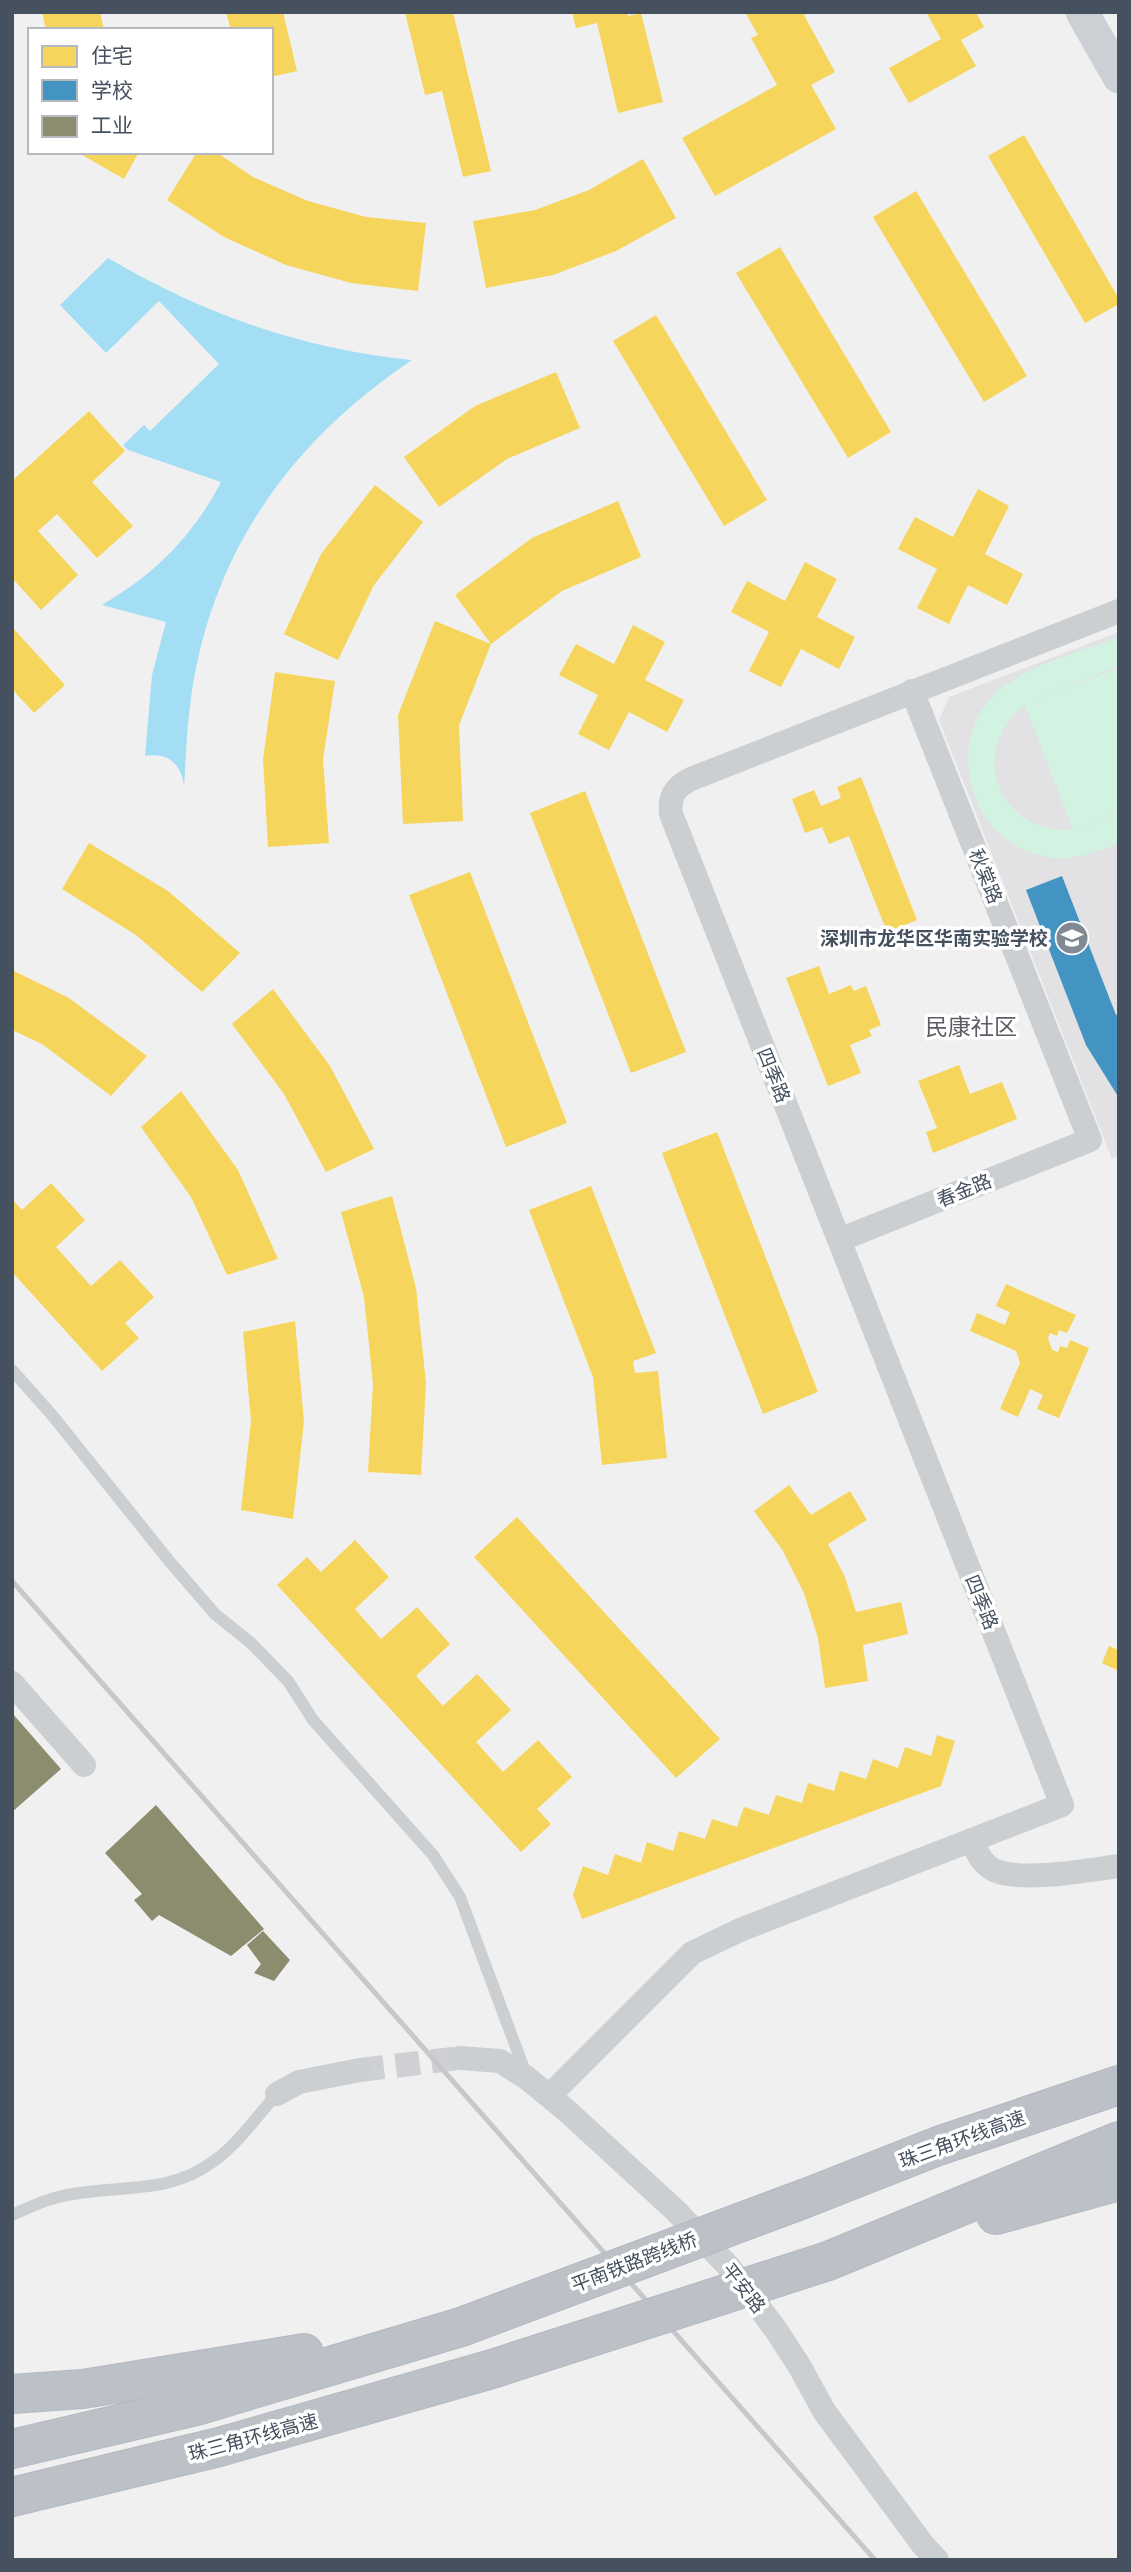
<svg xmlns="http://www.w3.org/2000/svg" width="1131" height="2572" viewBox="0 0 1131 2572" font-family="'Noto Sans','Noto Sans SC',sans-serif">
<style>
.education{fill:#e2e1e3}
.green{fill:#d2f3e1;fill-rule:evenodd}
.water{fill:#a3def5}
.homes{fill:#f6d55c}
.schools{fill:#4393c3}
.industry{fill:#8c8c6e}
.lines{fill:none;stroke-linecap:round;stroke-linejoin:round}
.street-tunnel{stroke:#cfd0d3;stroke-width:24;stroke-dasharray:24 12;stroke-linecap:butt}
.highway-casing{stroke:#b4b9c1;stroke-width:40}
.lane{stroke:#cccfd1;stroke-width:12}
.street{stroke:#cccfd1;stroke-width:24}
.secondary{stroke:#ccd0d4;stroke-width:33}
.highway{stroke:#bcc1c7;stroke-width:38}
.rail{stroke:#c6c8cb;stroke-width:5}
.highway-bridge-casing{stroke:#b4b9c1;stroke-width:40;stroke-linecap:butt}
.highway-bridge{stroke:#bcc1c7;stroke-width:38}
.labels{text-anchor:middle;stroke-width:7;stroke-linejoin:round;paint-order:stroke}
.street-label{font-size:19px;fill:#45515f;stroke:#fff}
.poi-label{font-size:19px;font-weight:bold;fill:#45515f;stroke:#fff;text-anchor:end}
.quarter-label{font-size:23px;fill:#5b5f65;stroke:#fff}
</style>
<rect width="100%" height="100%" fill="#f1f0f0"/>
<path class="education" d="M1119,632V1156L1112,1159L939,720L949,697Z"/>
<path class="green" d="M1119,637V666L1032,700L1119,668V813L1082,827L1119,814V843C1099,851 1079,859 1057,858C977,854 939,751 994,695C1021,667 1082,651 1119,637ZM1024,705H1025L1073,830C998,833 967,753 1024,705Z"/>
<path class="water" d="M108,258C203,314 302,349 412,360C293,440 214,548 192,691C187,723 186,755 184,787C182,764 168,752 145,756L152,675L166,622L102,605C155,574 193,536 221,482L128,450L123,445L144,425L150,431L219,364L159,301L106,353L60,305Z"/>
<path class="homes" d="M42,12H100L104,30H46Z
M226,12H283L297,71L271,77V30H231Z
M405,12H453L491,171L463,177L442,91L425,95Z
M572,12H627L628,16L641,13L663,102L618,113L597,23L576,28Z
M745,12H809L804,15L835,72L811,85L836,129L715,196L682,138L777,85L751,38L758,35Z
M926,12H976L984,27L961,40L976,66L909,103L889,68L941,39Z
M1024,135L1119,299V304L1085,323L988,156Z
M77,152H139L124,179Z
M197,152H216L253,177L308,201L366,217L426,223L418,291L351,283L286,265L224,237L167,200Z
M643,159L676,218L616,251L553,275L486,288L473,221L535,210L589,190Z
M916,191L1027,376L984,402L873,217Z
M780,247L891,432L848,458L736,273Z
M656,315L767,500L724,526L613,341Z
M556,372L580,428L507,459L439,507L404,457L475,406Z
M89,411L125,451L92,482L133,526L97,558L57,514L38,531L78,575L41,610L12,578V481Z
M375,485L423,522L374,585L338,660L284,634L321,554Z
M978,489L1009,506L985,554L1023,574L1007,605L968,585L949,624L917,608L937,569L898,549L915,517L953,537Z
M618,501L641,557L562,591L491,644L455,595L532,538Z
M805,562L837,579L817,617L855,637L839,669L801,649L781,687L749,671L769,632L731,612L747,581L785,601Z
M435,621L491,644L459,725L463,821L403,824L398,715Z
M633,625L665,642L645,680L684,700L667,732L629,712L609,750L578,734L598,695L559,675L576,644L614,664Z
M12,627L65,685L34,713L12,689Z
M275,672L335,681L323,759L329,843L268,847L263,759Z
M861,777L917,920L887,932L849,836L829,844L822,827L805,833L792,799L814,790L821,806L841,798L837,787Z
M585,791L686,1052L631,1073L530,813Z
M89,843L168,891L240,953L202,992L136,935L62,889Z
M470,872L567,1123L506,1147L409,895Z
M819,966L829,994L851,985L854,991L866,986L881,1025L869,1030L872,1036L850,1045L861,1073L828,1086L786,978Z
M12,970L69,998L147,1056L111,1096L42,1044L12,1030Z
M273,989L330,1066L374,1149L326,1172L284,1094L232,1024Z
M959,1065L970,1094L1002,1082L1017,1119L933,1153L926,1132L937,1128L918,1081Z
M181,1091L238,1170L278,1259L227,1275L191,1197L141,1127Z
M717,1132L818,1392L763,1414L662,1153Z
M51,1183L85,1220L56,1247L91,1286L120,1260L154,1297L125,1323L139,1338L102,1371L12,1272V1199L22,1210Z
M591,1186L656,1353L633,1361L635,1373L658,1371L667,1458L602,1465L593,1377L529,1210Z
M392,1196L416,1288L426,1383L421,1475L368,1472L373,1384L364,1297L341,1212Z
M1006,1284L1076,1315L1067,1333L1059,1330L1057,1336L1050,1333L1048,1338L1052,1350L1058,1352L1060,1346L1067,1348L1070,1340L1089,1348L1059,1418L1037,1409L1043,1395L1030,1389L1018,1417L1000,1409L1020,1363L1016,1351L970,1331L977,1313L1005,1325L1010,1312L996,1306Z
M295,1321L304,1422L293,1519L241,1510L251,1421L243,1332Z
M789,1485L811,1515L850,1491L867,1520L828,1544L845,1577L856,1612L901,1602L908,1634L863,1645L868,1681L825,1688L818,1638L804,1593L783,1551L754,1511Z
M517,1517L720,1739L676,1778L474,1557Z
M355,1540L389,1577L355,1609L381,1639L417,1607L450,1644L416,1676L443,1706L477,1674L511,1710L476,1742L503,1772L538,1740L572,1777L537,1809L551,1824L521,1852L277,1585L307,1557L321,1572Z
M1109,1646L1119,1650V1671L1102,1663Z
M937,1735L955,1741L941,1786L582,1919L573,1895L583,1866L608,1875L615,1854L641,1863L647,1842L673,1851L679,1831L705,1839L712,1819L737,1827L744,1807L769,1815L776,1795L802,1803L808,1783L834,1791L840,1771L866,1779L873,1759L898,1768L905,1747L931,1756Z"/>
<path class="schools" d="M1062,876L1116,1015L1119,1014V1098L1086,1045L1026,890Z"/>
<path class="industry" d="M12,1713L61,1769L12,1812Z
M156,1805L264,1929L231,1956L159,1915L152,1921L134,1900L142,1894L105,1853Z
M263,1931L290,1960L274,1981L254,1973L261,1964L247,1945Z"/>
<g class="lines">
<path class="street-tunnel" d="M360,2070L460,2058"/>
<defs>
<path id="highway" d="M806,2198L938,2146L1119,2085
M996,2215L1119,2181
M828,2261L1119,2141
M12,2394L83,2389L304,2353
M12,2449L196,2406L461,2327
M12,2497L219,2447L492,2369"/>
</defs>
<use href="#highway" class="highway-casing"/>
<path class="lane" d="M12,1370L52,1415L170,1562L215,1614L251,1643L288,1681L313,1720L433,1855L460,1897L526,2074
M12,2215C32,2206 51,2197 73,2194C123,2185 170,2194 214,2161C238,2144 257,2116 277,2094"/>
<path class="street" d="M839,1240L1090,1140L912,691
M12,1683L84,1765
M971,1840C977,1853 984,1868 999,1872C1028,1881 1088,1870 1119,1866
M460,2058L500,2061L527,2078L567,2111L676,2211L729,2267L776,2330L800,2367L824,2411L923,2545L937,2560
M277,2094L299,2082L360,2070
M549,2096L692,1953L740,1930L1062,1805L671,814C669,796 675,787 691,779L1119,611"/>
<path class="secondary" d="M1082,12L1119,77"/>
<use href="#highway" class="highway"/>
<path class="rail" d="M12,1581L875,2560"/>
<defs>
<path id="highway-bridge" d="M461,2327L806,2198
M492,2369L828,2261"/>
</defs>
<use href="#highway-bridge" class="highway-bridge-casing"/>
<use href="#highway-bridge" class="highway-bridge"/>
</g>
<defs>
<symbol id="school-disc" viewBox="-11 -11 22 22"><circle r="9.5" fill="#818992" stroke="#fff"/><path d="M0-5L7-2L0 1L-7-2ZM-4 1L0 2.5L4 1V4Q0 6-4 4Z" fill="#fff"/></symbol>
</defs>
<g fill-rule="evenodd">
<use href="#school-disc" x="1053" y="919" width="38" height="38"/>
</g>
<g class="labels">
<g class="street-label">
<text transform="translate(986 876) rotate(68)" y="7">秋棠路</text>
<text transform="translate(774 1075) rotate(68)" y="7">四季路</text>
<text transform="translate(964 1190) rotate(-22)" y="7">春金路</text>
<text transform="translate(982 1602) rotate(68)" y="7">四季路</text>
<text transform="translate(962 2139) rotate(-20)" y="7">珠三角环线高速</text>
<text transform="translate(634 2262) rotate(-21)" y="7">平南铁路跨线桥</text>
<text transform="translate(744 2288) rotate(52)" y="7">平安路</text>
<text transform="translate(253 2437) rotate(-15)" y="7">珠三角环线高速</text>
</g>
<g class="poi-label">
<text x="1048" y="945">深圳市龙华区华南实验学校</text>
</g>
<g class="quarter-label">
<text x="971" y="1035">民康社区</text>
</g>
</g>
<rect width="1131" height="2572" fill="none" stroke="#45515f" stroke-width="28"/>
<rect x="28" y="28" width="245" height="126" fill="#ffffff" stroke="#b5b9bf" stroke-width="2"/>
<rect x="42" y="46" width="35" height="21" fill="#f6d55c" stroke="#b5b9bf" stroke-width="2"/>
<text x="91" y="63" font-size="21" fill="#45515f">住宅</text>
<rect x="42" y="80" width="35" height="21" fill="#4393c3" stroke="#b5b9bf" stroke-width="2"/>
<text x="91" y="98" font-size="21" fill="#45515f">学校</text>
<rect x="42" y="116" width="35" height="21" fill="#8c8c6e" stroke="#b5b9bf" stroke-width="2"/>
<text x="91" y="133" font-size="21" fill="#45515f">工业</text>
</svg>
